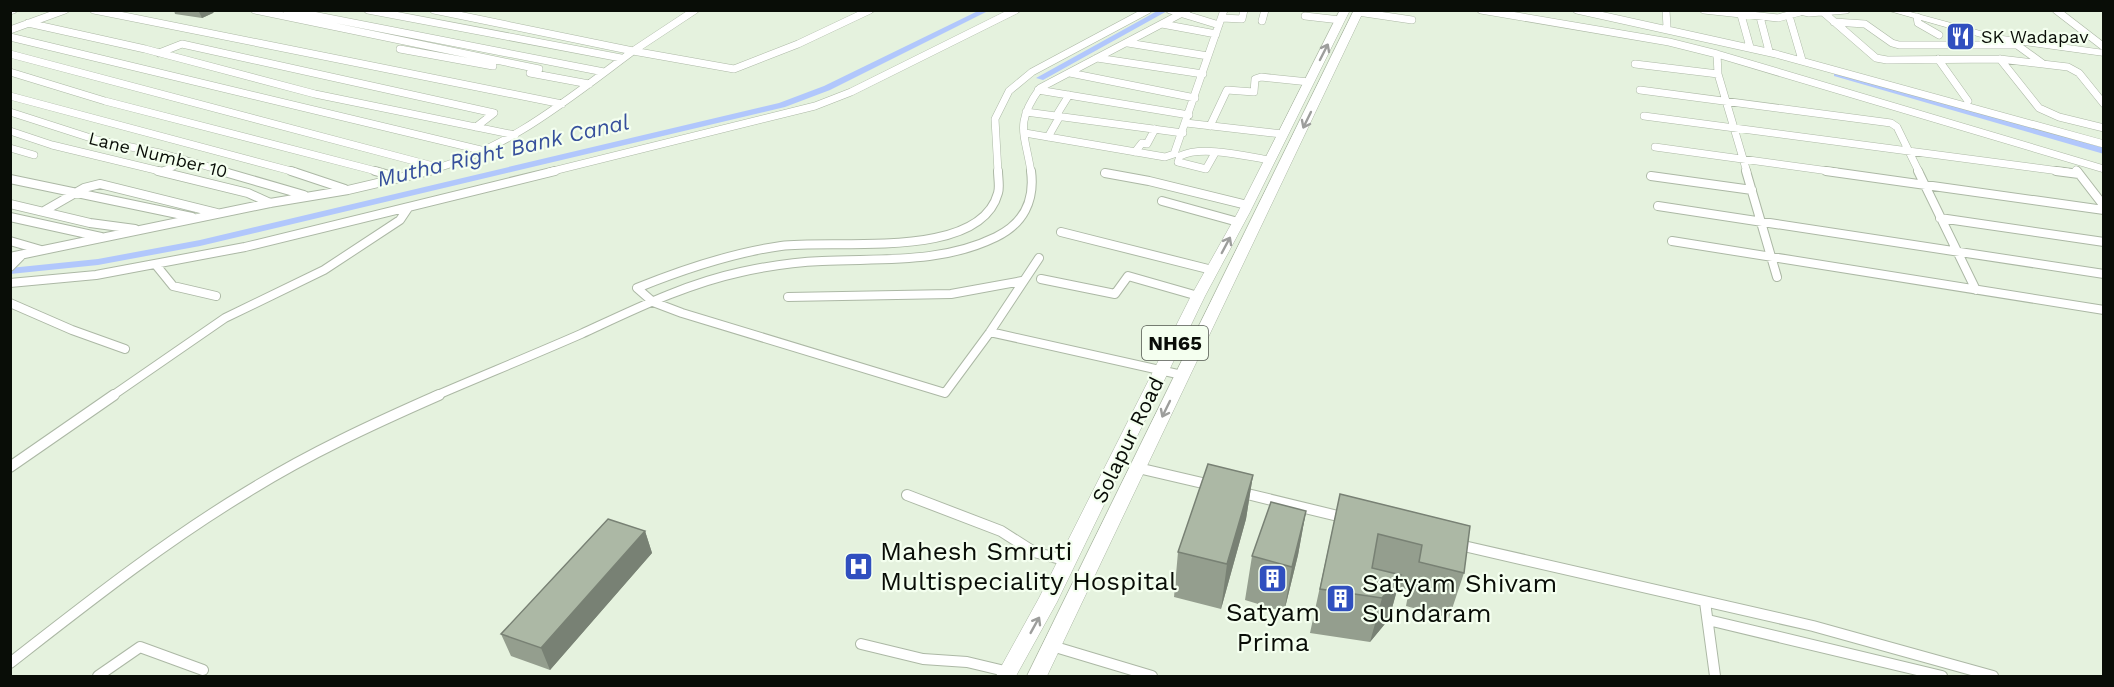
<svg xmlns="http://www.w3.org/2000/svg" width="2114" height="687" viewBox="0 0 2114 687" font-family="'Work Sans',sans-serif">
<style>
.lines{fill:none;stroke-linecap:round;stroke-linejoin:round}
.canal{fill:#b1c7fc;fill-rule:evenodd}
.minor-far2-casing{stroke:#acb8a5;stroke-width:8}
.minor-far1-casing{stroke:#acb8a5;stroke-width:10}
.minor-casing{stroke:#acb8a5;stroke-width:12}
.primary-casing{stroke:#acb8a5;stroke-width:1}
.trunk-casing{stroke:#acb8a5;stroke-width:1}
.minor-far2{stroke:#fff;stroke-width:7}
.minor-far1{stroke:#fff;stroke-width:8}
.minor{stroke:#fff;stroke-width:10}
.primary{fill:#fff;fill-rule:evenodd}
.trunk{fill:#fff;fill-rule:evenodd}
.wall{fill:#949e8e}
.shaded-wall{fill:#788174}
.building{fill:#acb8a5;stroke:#788174;stroke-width:1.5}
.oneway{stroke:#9d9e9c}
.labels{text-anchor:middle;stroke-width:4.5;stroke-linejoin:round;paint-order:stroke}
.far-poi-label{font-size:18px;fill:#090d07;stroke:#f4ffef;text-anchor:start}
.far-street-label{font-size:18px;fill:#090d07;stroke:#f4ffef}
.shield{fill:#f4ffef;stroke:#50564d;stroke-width:1.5}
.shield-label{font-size:20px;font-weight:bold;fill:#090d07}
.street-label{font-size:21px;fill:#090d07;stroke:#f4ffef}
.water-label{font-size:22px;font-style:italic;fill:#36509c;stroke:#f4ffef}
.near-poi-label{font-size:26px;fill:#090d07;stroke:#f4ffef;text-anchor:start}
</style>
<rect width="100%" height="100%" fill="#e5f2de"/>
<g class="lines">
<path class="canal" d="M980,10H990L830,90L785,107L200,246L98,265L10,274V268L98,259L200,240L779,103L824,86Z
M1159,10H1169L1043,80L1036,78Z
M1565,10H1583L1593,14L1589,16Z
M1834,72H1840L2104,148V154L1834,76Z"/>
<defs>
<path id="minor-far2" d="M94,10L562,104
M255,10L539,69
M287,10L604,72
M368,10L621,58
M434,10L633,51L695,10
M1170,10L1219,25
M1481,10L1669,42L1717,54L2104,169
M1577,10L1776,54L2104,144
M1666,10L1667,27
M1704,10L1778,18L1800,12
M1796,10L1809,13L1846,10
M2056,10L2104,47
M10,11L13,10
M1358,12L1412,20
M1823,12L1876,58L1887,60L2000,59L2068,67L2079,73L2104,104
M1741,15L1750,47
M1305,16L1340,20
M1760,17L1769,51
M1917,17L1918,23L1939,35
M1222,18L1242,19L1244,10
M1790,19L1802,60
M1262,21L1265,10
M1834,22L1865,24L1892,43L1899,45H2017L2018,41
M28,23L145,49L315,94L515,135
M1162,24L1216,34
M10,30L65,10
M10,37L485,151
M1128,43L1208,56
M2017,45L2042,63
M400,49L493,66
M159,53L182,44L494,113L476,127
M10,54L437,167
M1717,54L1718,74L1747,172
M1097,58L1203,74
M1938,59L1968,101
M2000,59L2039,108L2059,117L2104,128
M1635,64L1718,74
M10,72L105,101L380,172
M530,73L589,84
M1070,73L1195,98
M1038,90L1189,115
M1640,90L1891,123L1897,127L1919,172
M10,96L295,172
M10,112L97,140L160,153L227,172
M1026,112L1183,133
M1056,116L1069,95
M1644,116L2067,172
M1186,123L1282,134
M1210,126L1227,90L1254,92L1255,79L1261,77L1309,82
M10,131L52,145L164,172
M1025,133L1165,157L1174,154L1224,10
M1048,137L1060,116
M1655,147L1836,172
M10,148L34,155
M1135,152L1142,143L1147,144L1155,129
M1215,153L1206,169L1178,162L1180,156C1202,145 1245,156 1269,160
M2076,170L2078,172
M162,172L185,160
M422,172C504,153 567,100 633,51L734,69L798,44L870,10
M549,172L815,106L851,92L1016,10
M998,172L995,119L1009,91L1032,72L1148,10
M1031,172C1025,133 1014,124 1040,88L1188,10"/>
<path id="minor-far1" d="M158,171L248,193L270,203
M221,171L304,195
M291,171L345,189
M375,171L396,177
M998,171C998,178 1000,187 998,193C980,261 836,239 781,246C731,253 684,269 637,288L653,302L682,313L945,393L990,332L1039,258
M1746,171L1777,277
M1826,171L2104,210
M1918,171L1976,290
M2056,171L2079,174
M2077,171L2104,206
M162,172L164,171
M1105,173L1149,181L1247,205
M1651,176L1752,190
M10,179L192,217
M1162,201L1238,222
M10,204L90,223L135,229
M1658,206L2104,274
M44,211L84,188L100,184L217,213
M10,217L101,237
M1940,218L2104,242
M1061,232L1212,270
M10,241L41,250
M1672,241L2104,310
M10,257L270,203L348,190L429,171
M156,265L173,286L216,296
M10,267L21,256
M1041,279L1115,294L1128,276L1198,296
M10,283L96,275L245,247L555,171
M788,297L951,294L1022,281
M10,303L72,330L125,349
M990,332L1182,375
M112,396L225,318L324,270L400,220L408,208
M435,396C484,375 533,355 581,334C633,310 685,284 741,272C768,266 795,262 822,261C881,258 941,264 996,237C1023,224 1035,201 1031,171"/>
<path id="minor" d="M10,467L114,395
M1138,468L1211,485
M1239,492L1346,518
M907,495L1001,531L1034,552L1068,561
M1455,544L1813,626L1993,676
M1705,602L1715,676
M1708,620L1942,676
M861,644L923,659L967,662L1009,672
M1052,646L1152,676
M10,663C87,603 164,542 247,492C308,454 373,424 439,395
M98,676L140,647L203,670"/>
<path id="primary" d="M1886,10H1903L1995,35L2104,50V56L1995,41Z"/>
<path id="trunk" d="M1340,10H1350L1250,212L1205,296L1057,602L1016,676H996L1039,598L1191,296L1238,212Z
M1354,10H1364L1047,676H1027Z"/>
</defs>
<use href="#minor-far2" class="minor-far2-casing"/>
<use href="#minor-far1" class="minor-far1-casing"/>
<use href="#minor" class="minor-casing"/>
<use href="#primary" class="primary-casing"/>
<use href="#trunk" class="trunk-casing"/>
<use href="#minor-far2" class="minor-far2"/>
<use href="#minor-far1" class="minor-far1"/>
<use href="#minor" class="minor"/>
<use href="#primary" class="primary"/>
<use href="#trunk" class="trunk"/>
</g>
<path class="wall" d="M174,10H215L213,13L202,18L175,14Z
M1253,475L1246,519L1221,609L1174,597L1178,552Z
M1340,494L1470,526L1464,573L1449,618L1406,606L1409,590L1398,587L1389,619L1370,642L1310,633Z
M1306,511L1298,555L1284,612L1245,600L1252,556Z
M645,531L652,553L550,670L511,656L501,634Z"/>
<path class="shaded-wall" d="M198,10H215L213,13L202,18Z
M1253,475L1246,519L1221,609L1227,564Z
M1306,511L1298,555L1284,612L1292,567Z
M645,531L652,553L550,670L541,648Z
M1401,575L1389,619L1370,642L1382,598Z"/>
<path class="building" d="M1208,464L1253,475L1227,564L1178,552Z
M1340,494L1470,526L1464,573L1419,562L1422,545L1378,534L1372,568L1401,575L1382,598L1320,589Z
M1271,502L1306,511L1292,567L1252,556Z
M608,519L645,531L541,648L501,634Z"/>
<defs><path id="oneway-shaft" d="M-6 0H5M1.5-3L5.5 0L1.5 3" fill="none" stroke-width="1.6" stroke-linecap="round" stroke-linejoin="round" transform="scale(1.5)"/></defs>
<g class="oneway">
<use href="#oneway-shaft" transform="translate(1324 52) rotate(-63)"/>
<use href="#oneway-shaft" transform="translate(1307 120) rotate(116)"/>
<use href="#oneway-shaft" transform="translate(1226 245) rotate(-62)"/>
<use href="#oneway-shaft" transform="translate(1166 409) rotate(116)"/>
<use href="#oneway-shaft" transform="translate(1035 625) rotate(-61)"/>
</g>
<defs>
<symbol id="restaurant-square" viewBox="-11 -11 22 22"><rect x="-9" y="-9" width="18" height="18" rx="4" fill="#304fbf" stroke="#f4ffef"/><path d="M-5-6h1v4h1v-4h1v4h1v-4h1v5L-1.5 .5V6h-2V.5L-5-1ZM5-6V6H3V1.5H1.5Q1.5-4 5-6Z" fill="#fff"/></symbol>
<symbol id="hospital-square" viewBox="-11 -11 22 22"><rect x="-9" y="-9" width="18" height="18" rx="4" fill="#304fbf" stroke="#f4ffef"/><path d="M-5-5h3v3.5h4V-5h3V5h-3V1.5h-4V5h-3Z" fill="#fff"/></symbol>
<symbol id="building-square" viewBox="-11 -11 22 22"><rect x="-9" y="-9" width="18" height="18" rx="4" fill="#304fbf" stroke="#f4ffef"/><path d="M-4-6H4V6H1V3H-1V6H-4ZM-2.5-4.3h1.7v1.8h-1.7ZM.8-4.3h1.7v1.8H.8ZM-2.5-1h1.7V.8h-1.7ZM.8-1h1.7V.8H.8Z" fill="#fff"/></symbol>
</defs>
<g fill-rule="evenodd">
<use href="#restaurant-square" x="1944" y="20" width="33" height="33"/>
<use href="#hospital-square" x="842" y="550" width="33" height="33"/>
<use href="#building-square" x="1256" y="562" width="33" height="33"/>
<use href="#building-square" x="1324" y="582" width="33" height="33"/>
</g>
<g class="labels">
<g class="far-poi-label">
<text x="1981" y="43">SK Wadapav</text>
</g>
<g class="far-street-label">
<text transform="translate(158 155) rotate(14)" y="6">Lane Number 10</text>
</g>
<rect class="shield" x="1142" y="326" width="66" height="34" rx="4.5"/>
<g class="shield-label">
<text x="1175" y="350">NH65</text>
</g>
<g class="street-label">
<text transform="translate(1128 440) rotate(-64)" y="7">Solapur Road</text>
</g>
<g class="water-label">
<text transform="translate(503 150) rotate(-13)" y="8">Mutha Right Bank Canal</text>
</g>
<g class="near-poi-label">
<text x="880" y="560">Mahesh Smruti<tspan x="880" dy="30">Multispeciality Hospital</tspan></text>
<text x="1362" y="592">Satyam Shivam<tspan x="1362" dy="30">Sundaram</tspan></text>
<text x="1273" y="621" text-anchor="middle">Satyam<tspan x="1273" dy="30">Prima</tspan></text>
</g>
</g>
<rect width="2114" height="687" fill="none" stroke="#090d07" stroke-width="24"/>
</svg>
